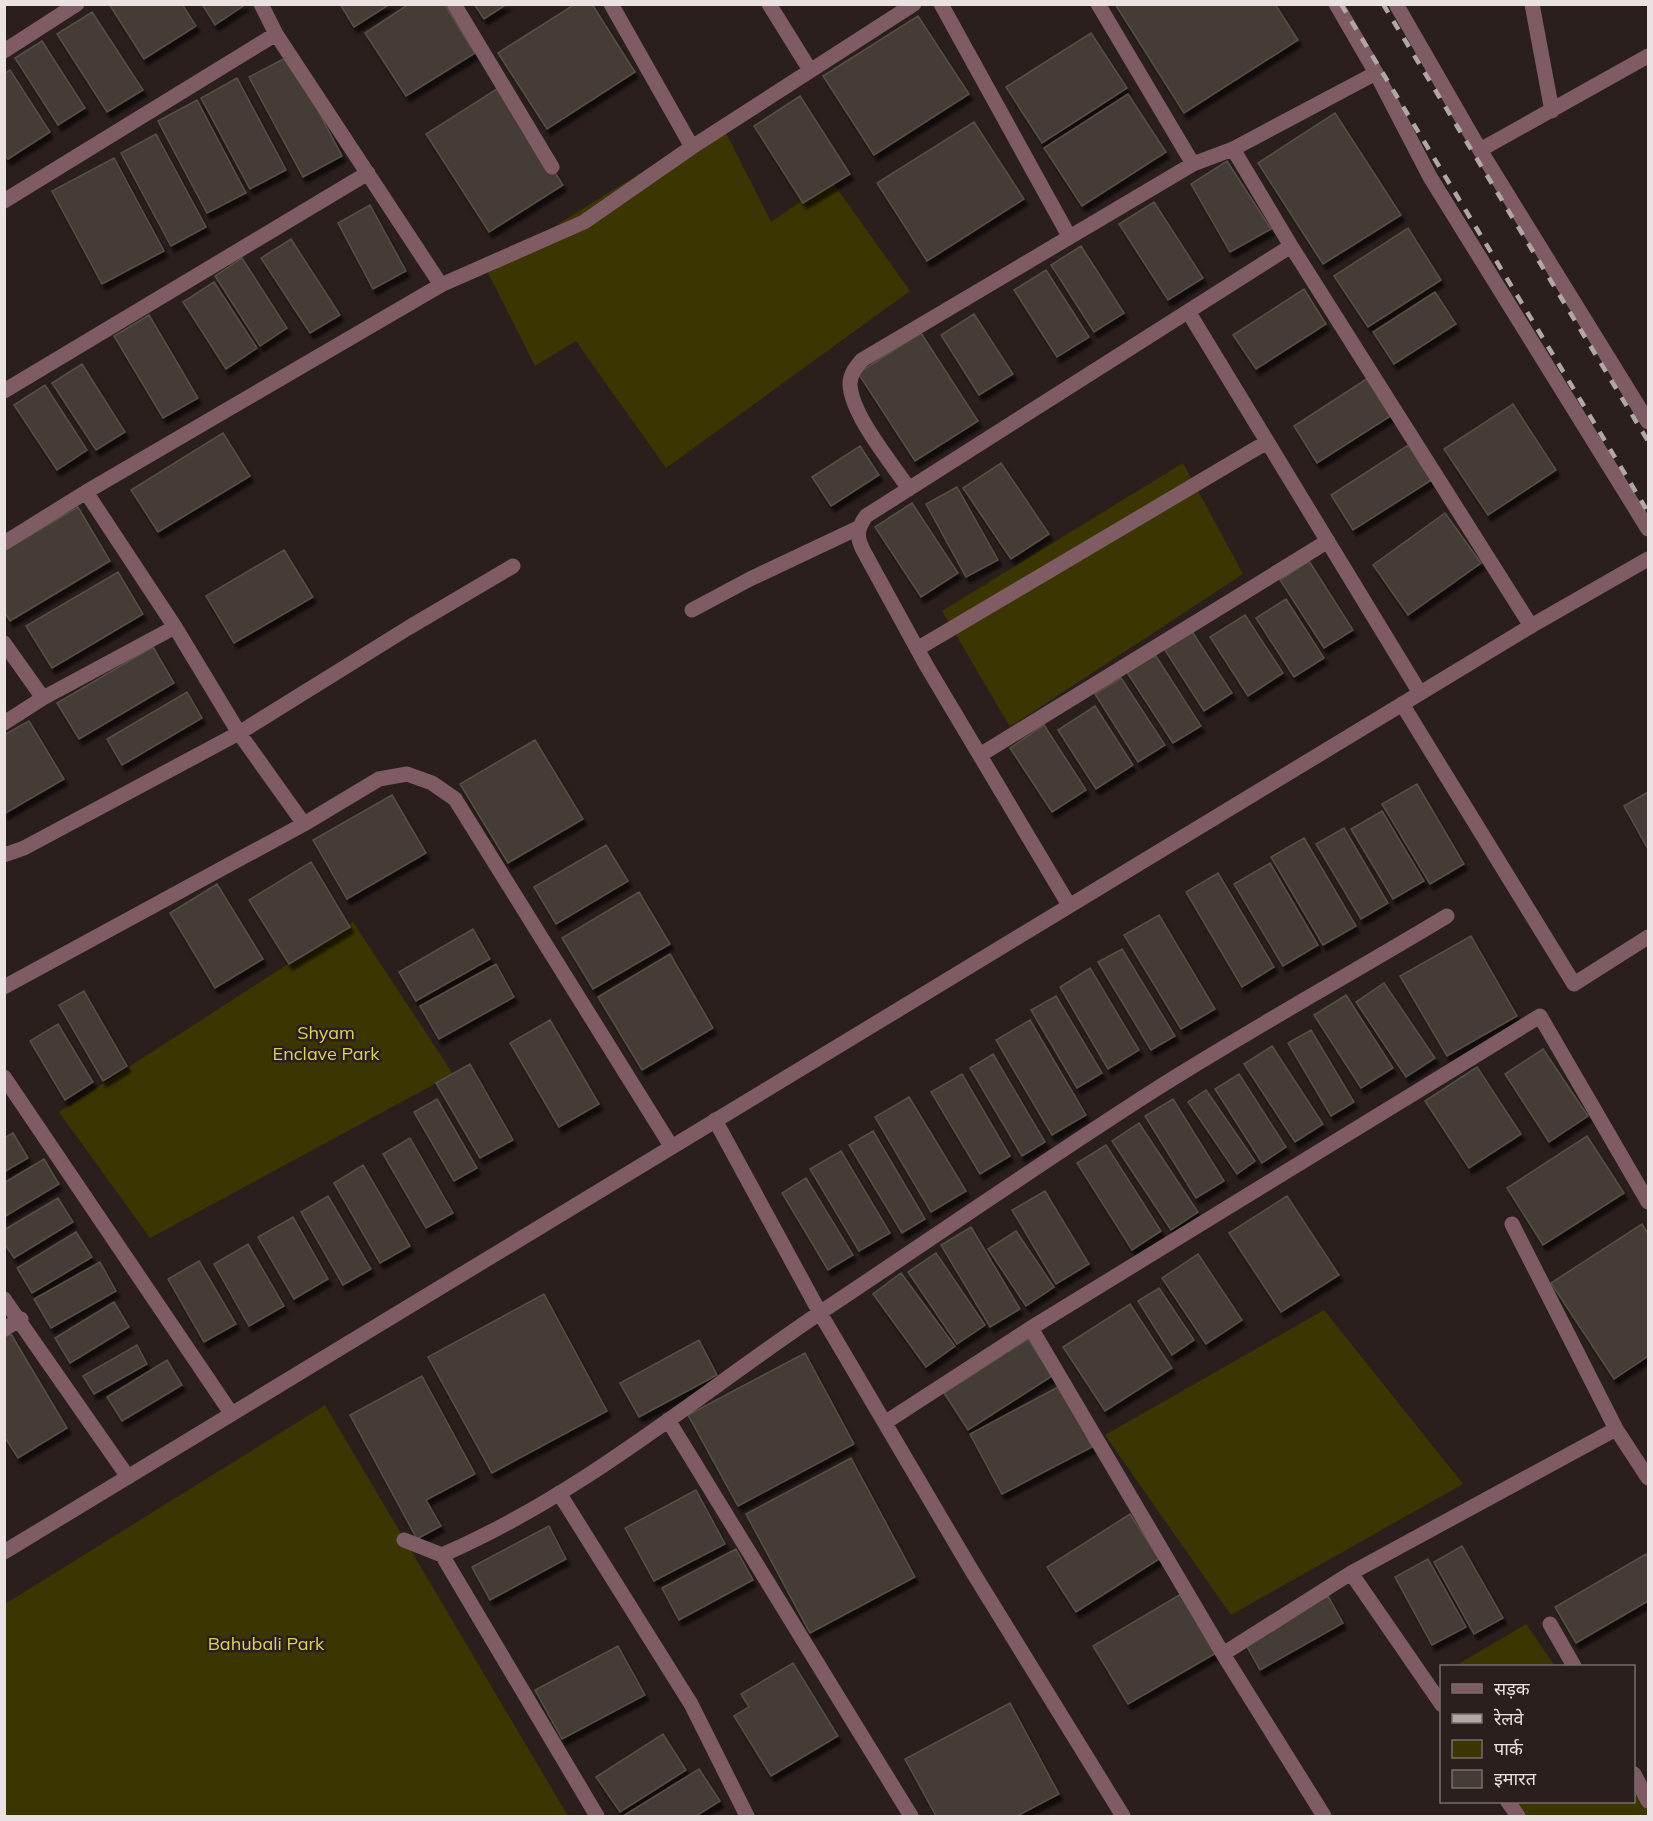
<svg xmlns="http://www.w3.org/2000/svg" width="1653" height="1821" viewBox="0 0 1653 1821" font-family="Mulish,'Noto Sans Devanagari',sans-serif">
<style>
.green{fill:#3b3601}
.building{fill:#443d35;stroke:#575047;stroke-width:1.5;filter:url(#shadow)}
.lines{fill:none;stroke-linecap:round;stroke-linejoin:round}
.service{stroke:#7f5b64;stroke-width:15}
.minor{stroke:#7f5b64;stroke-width:15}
.tertiary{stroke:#7f5b64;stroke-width:15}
.rail{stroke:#b1a8a6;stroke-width:4.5;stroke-dasharray:10 10;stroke-linecap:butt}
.labels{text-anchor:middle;stroke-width:5;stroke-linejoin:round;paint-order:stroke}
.park-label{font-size:18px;fill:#ddd25c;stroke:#2a1f1d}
</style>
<defs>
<filter id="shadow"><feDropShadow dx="3.5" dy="6" stdDeviation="1.5" flood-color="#0009"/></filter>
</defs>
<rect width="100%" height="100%" fill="#2a1f1d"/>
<path class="green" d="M721,123L771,222L831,180L910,291L666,468L576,341L535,366L486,269Z
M1183,463L1243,574L1010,727L942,611Z
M353,922L453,1074L150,1238L59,1112Z
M1324,1310L1463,1484L1231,1615L1105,1435Z
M325,1405L568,1816H5V1604Z
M1526,1624L1555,1666H1455Z
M1634,1785L1648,1808V1816H1518L1509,1802H1634Z"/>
<path class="building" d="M109,4H182L196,26L144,59Z
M202,4H246L215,25Z
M340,4H390L354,27Z
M409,4H444L475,53L406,96L365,33Z
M474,4H507L484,19Z
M575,4H592L635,72L547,129L498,53Z
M1115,4H1275L1298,40L1184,113Z
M92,12L143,90L107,112L57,34Z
M918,16L969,94L874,155L823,76Z
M1091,33L1127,88L1042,143L1006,87Z
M42,41L85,108L58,125L15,58Z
M289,56L342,156L303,177L249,77Z
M10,70L50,132L8,159L4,155V74Z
M237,78L286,170L250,189L201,98Z
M500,87L563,185L489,232L426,134Z
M1128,94L1166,152L1082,206L1044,148Z
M800,96L850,174L803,203L754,126Z
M197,100L246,193L207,213L158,121Z
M1335,113L1401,215L1323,264L1258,163Z
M974,122L1024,199L927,261L877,183Z
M156,134L206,227L171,246L121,153Z
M114,158L164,251L102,284L52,191Z
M1227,161L1271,229L1230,252L1191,184Z
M1154,202L1203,278L1168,300L1119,224Z
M370,205L406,271L373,289L338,223Z
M1408,228L1441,280L1368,327L1334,276Z
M291,239L340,315L310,333L261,258Z
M1081,246L1124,313L1094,332L1051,265Z
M242,258L287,328L260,346L215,276Z
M1046,270L1089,337L1057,357L1014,290Z
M214,282L257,348L226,369L183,302Z
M1304,289L1326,324L1256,369L1233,335Z
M1435,292L1456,324L1394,364L1373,332Z
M974,314L1013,374L979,395L941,335Z
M149,315L198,398L163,418L114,336Z
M921,333L978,421L915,461L858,373Z
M82,364L125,432L96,450L52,383Z
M1368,378L1392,415L1317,463L1294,426Z
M45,385L87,450L57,470L14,405Z
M1513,404L1556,470L1488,515L1444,449Z
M223,433L250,476L158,532L131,490Z
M1410,444L1433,479L1353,530L1331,495Z
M860,446L879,475L831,506L812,477Z
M1001,463L1049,534L1011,559L963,488Z
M957,487L998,560L966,577L926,504Z
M912,503L958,573L921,597L875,527Z
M78,507L110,561L10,621L4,611V551Z
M1445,513L1481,563L1408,615L1373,565Z
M284,550L313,597L234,643L206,596Z
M1309,561L1353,630L1324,648L1280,580Z
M118,572L143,614L52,668L26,626Z
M1286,599L1324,658L1294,677L1256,618Z
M1245,615L1283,673L1248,696L1210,637Z
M1191,630L1232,693L1204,711L1163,647Z
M153,647L174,683L79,739L57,703Z
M1154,653L1201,726L1173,743L1126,671Z
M1121,678L1165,745L1138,762L1095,694Z
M187,692L202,718L122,765L107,739Z
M1095,706L1133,765L1096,789L1058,730Z
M29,721L64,779L4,814V735Z
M1044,725L1086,790L1052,812L1010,748Z
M535,740L583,819L508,863L460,784Z
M1417,784L1464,864L1430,884L1382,804Z
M1648,792V849L1624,806Z
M392,795L426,853L347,899L313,840Z
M1382,811L1424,881L1393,899L1351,829Z
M1344,828L1388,903L1361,919L1316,844Z
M1304,838L1356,926L1323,945L1271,857Z
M606,845L628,881L556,924L534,887Z
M311,862L350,927L289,964L249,900Z
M1270,863L1318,945L1283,966L1234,884Z
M1218,873L1274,967L1242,987L1186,892Z
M217,884L263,959L215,988L170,913Z
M639,892L670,944L593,989L562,938Z
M1159,915L1215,1009L1181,1029L1124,935Z
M473,929L490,959L416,1001L399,972Z
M1471,936L1517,1016L1447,1056L1400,976Z
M1122,949L1175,1036L1151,1050L1098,962Z
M670,954L713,1028L642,1070L598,997Z
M496,964L514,997L439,1039L420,1006Z
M1090,968L1139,1050L1108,1069L1060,987Z
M1384,983L1435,1058L1406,1077L1356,1002Z
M84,991L127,1066L103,1081L59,1005Z
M1346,995L1393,1068L1361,1088L1314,1015Z
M1056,996L1102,1073L1077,1088L1031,1010Z
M550,1020L599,1104L559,1127L510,1043Z
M1030,1020L1086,1115L1052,1135L996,1040Z
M58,1024L93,1082L65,1100L30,1041Z
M1311,1030L1354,1102L1331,1116L1288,1043Z
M1272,1046L1323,1124L1295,1142L1244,1064Z
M1543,1049L1588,1116L1549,1142L1505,1074Z
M993,1054L1045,1142L1022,1156L970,1068Z
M470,1064L513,1140L480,1158L436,1083Z
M1477,1067L1521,1134L1469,1168L1425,1101Z
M962,1074L1010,1156L980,1174L931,1092Z
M1239,1074L1286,1147L1262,1163L1215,1089Z
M1206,1090L1255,1161L1237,1174L1188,1102Z
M909,1097L966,1191L931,1212L875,1117Z
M437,1099L477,1168L454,1181L414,1112Z
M1173,1099L1224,1181L1196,1198L1145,1116Z
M1139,1123L1198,1212L1171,1230L1112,1141Z
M873,1131L925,1219L902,1233L849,1145Z
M13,1133L28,1158L4,1172V1138Z
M1587,1136L1624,1193L1543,1245L1507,1188Z
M410,1138L453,1213L426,1228L383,1154Z
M1106,1145L1161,1231L1132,1250L1077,1163Z
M841,1151L890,1233L859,1251L810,1169Z
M44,1159L59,1184L4,1217V1183Z
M363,1165L410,1246L380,1263L334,1183Z
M806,1178L853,1255L828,1270L782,1193Z
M1045,1191L1089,1264L1056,1284L1012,1210Z
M328,1196L371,1269L343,1285L301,1212Z
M1287,1196L1339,1275L1281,1312L1229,1233Z
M58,1198L73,1222L14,1258L4,1243V1230Z
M293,1217L328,1279L294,1299L258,1237Z
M1642,1224L1648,1234V1356L1614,1379L1551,1283Z
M971,1227L1020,1309L990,1327L941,1245Z
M1016,1231L1054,1287L1026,1306L988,1249Z
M76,1232L92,1257L32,1293L17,1268Z
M248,1244L284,1306L249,1326L214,1264Z
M936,1253L985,1325L957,1344L908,1272Z
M1198,1254L1242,1320L1206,1344L1162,1278Z
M199,1261L236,1324L204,1342L168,1279Z
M100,1262L116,1291L51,1328L34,1299Z
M901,1273L955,1346L926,1367L873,1294Z
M1159,1288L1194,1340L1172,1355L1138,1301Z
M544,1294L607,1411L492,1473L428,1357Z
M114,1302L129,1327L70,1363L55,1338Z
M1130,1304L1172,1368L1105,1411L1063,1347Z
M11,1334L67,1428L18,1458L4,1436V1337Z
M1028,1339L1052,1376L968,1430L944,1393Z
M699,1340L717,1375L639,1417L620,1383Z
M137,1345L147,1364L94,1394L83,1376Z
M805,1353L854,1444L738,1506L688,1415Z
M167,1360L182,1385L122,1421L107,1397Z
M422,1376L475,1474L426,1500L441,1526L417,1539L350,1415Z
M1060,1386L1092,1447L1002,1494L970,1434Z
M851,1458L915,1577L810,1633L746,1514Z
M696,1490L725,1544L654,1581L625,1528Z
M1130,1514L1159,1559L1076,1612L1047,1567Z
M549,1526L566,1559L490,1600L472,1567Z
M1462,1546L1503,1618L1474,1634L1434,1562Z
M736,1549L753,1580L679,1620L662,1588Z
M1646,1554L1648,1558V1601L1576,1643L1555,1607Z
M1428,1559L1466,1627L1432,1645L1395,1577Z
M1181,1594L1216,1653L1128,1704L1093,1646Z
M1328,1596L1343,1623L1260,1670L1245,1643Z
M618,1646L645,1695L562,1739L535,1690Z
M793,1663L838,1736L771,1776L734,1716L749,1707L741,1694Z
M1010,1703L1059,1794L1017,1816H936L905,1759Z
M663,1734L686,1770L620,1812L596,1777Z
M699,1769L720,1801L696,1816H623Z"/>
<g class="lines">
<path class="service" d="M692,610L750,579L858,528"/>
<path class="minor" d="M261,4L276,34L441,285
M454,4L552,167
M611,4L692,147L914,4
M769,4L810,70
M941,4L1069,236
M1098,4L1193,164
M1532,4L1552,111
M4,51L77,4
M1233,149L1291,246L1531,626
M1480,150L1648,56
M4,201L276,34
M1189,313L1420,693
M4,391L368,173
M909,489C892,463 851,415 850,384C850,374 856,367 862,360L1193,164L1233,149L1376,73
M86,492L175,627L239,733L304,824
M4,543L86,492L441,285L584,222L692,147
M4,643L43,698
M917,649L1267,442
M1402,704L1574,984L1648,937
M4,723L43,698L175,627
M980,755L1328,541
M4,855L24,848L239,733L408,628L513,566
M1069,905L926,665L863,550C856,536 857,529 866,516L1291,246
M4,987L304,824L379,779L407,774L432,783L455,799L671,1146
M4,1077L231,1413
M715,1120L820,1313L972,1571L1123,1816
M1512,1224L1616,1429L1648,1478
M4,1299L128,1477
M1031,1328L1223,1654L1324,1816
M4,1329L21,1319
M668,1420L911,1816
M886,1422L1031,1328L1540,1016L1648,1202
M559,1493L691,1704L747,1816
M404,1540L442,1555C581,1495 699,1394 824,1310C934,1237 1042,1162 1153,1091C1249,1030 1349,975 1447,916
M442,1555L597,1816
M1351,1573L1442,1705
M1550,1624L1574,1666
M1223,1654L1351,1573L1616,1429
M1634,1774L1648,1801
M1508,1802L1518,1816"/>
<path class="tertiary" d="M1336,4L1376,73L1430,177L1648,529
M1396,4L1480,150L1648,422
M4,1552L1531,626L1648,559"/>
<path class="rail" d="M1341,4L1648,512
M1383,4L1648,441"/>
</g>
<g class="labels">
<g class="park-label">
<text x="326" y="1039">Shyam<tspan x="326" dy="21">Enclave Park</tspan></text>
<text x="266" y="1650">Bahubali Park</text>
</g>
</g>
<rect width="1653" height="1821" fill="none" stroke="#eae2e0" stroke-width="12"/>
<rect x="1440" y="1665" width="195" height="138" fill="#2a1f1d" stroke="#776d6b" stroke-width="1.5"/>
<rect x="1452" y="1684" width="30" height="9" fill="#7f5b64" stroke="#776d6b" stroke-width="1.5"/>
<text x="1494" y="1695" font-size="18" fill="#eae2e0">सड़क</text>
<rect x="1452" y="1714" width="30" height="9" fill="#b1a8a6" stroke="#776d6b" stroke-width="1.5"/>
<text x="1494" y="1725" font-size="18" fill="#eae2e0">रेलवे</text>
<rect x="1452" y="1740" width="30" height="18" fill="#3b3601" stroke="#776d6b" stroke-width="1.5"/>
<text x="1494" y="1755" font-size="18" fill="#eae2e0">पार्क</text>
<rect x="1452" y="1770" width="30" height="18" fill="#443d35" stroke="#776d6b" stroke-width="1.5"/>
<text x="1494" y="1785" font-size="18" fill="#eae2e0">इमारत</text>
</svg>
